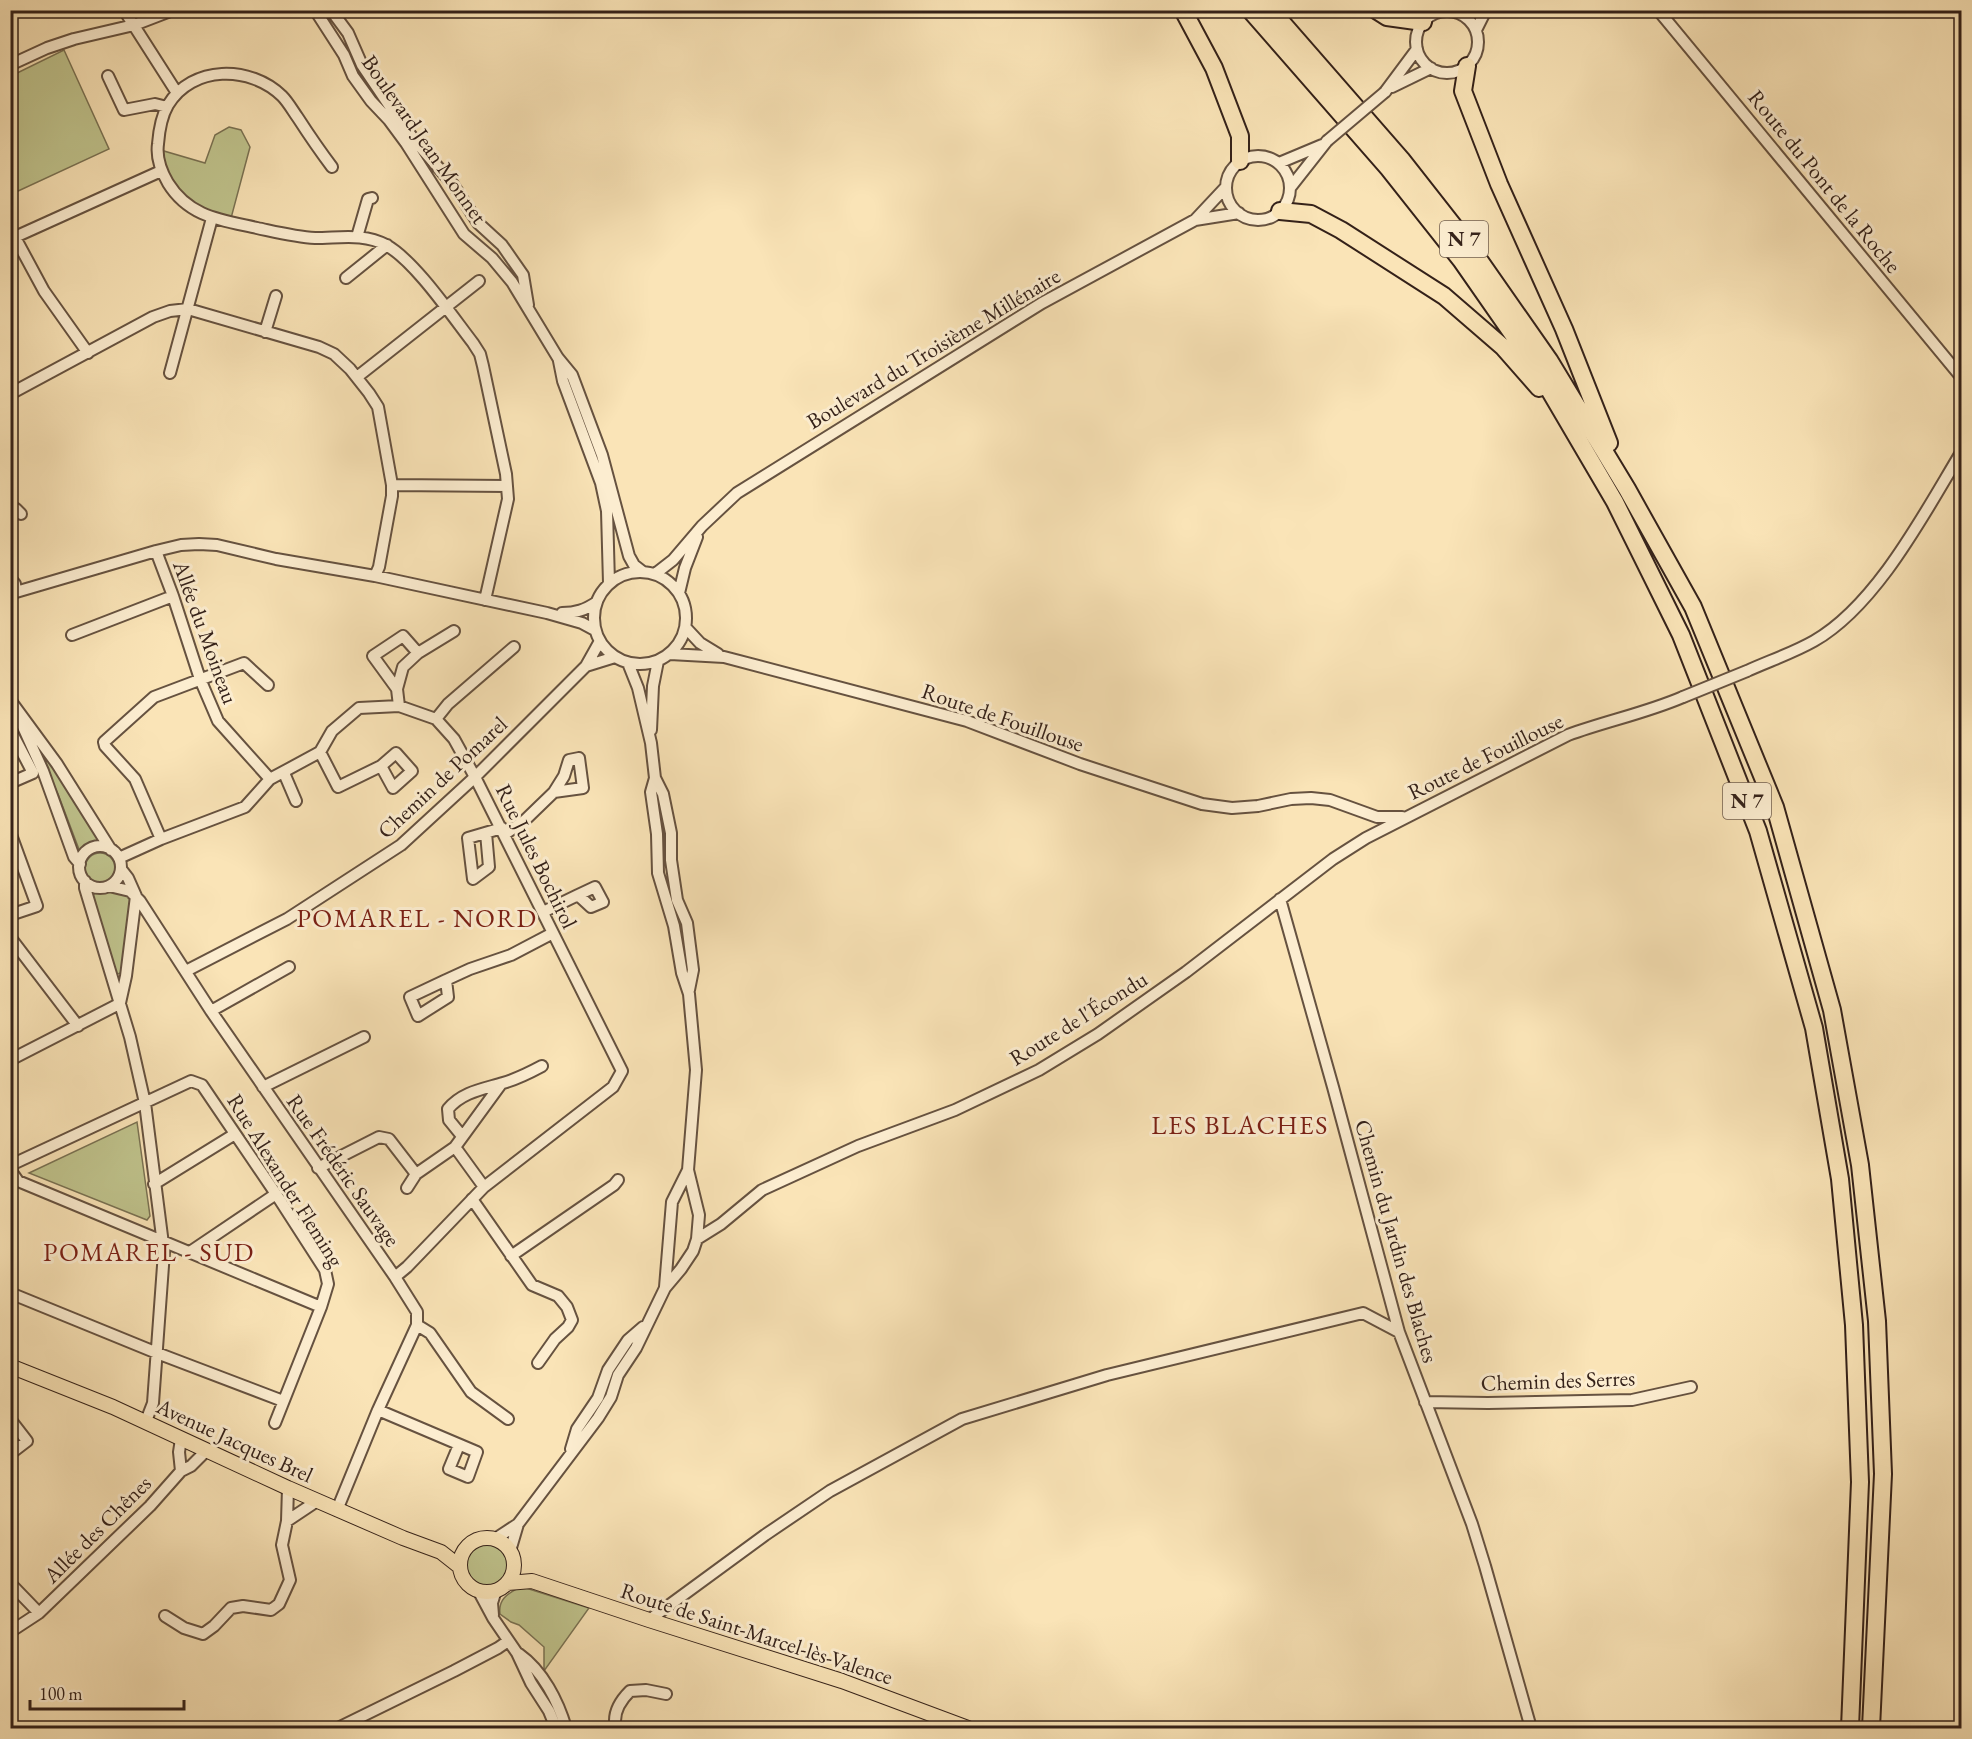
<svg xmlns="http://www.w3.org/2000/svg" width="1972" height="1739" viewBox="0 0 1972 1739" font-family="'EB Garamond',serif">
<style>
.green{fill:#c0c48d;stroke:#7a7253;stroke-width:1.5}
.lines{fill:none;stroke-linecap:round;stroke-linejoin:round}
.minor-casing{stroke:#665240;stroke-width:14}
.major-casing{stroke:#342119;stroke-width:16}
.highway-casing{stroke:#342119;stroke-width:20}
.minor{stroke:#fcedd0;stroke-width:10}
.major{stroke:#fae4b7;stroke-width:14}
.highway{stroke:#fae4b7;stroke-width:16}
.minor-bridge-casing{stroke:#665240;stroke-width:14;stroke-linecap:butt}
.minor-bridge{stroke:#fcedd0;stroke-width:10}
.labels{text-anchor:middle;stroke-width:6;stroke-linejoin:round;paint-order:stroke}
.shield{fill:#fcedd0;stroke:#705e50;stroke-width:1.5}
.shield-label{font-size:21px;font-weight:bold;fill:#342119}
.street-label{font-size:22px;fill:#342119;stroke:#fcedd0}
.quarter-label{font-size:26px;letter-spacing:1.5px;fill:#7a1f14;stroke:#fcedd0}
</style>
<rect width="100%" height="100%" fill="#fae4b7"/>
<filter id="stains"><feTurbulence type="fractalNoise" baseFrequency=".00333" numOctaves="4"/><feColorMatrix values="0 0 0 0 .2 0 0 0 0 .09 0 0 0 0 .02 0 0 0 .5 -.17"/></filter>
<radialGradient id="worn" r=".72"><stop offset=".6" stop-color="#630" stop-opacity="0"/><stop offset="1" stop-color="#630" stop-opacity=".3"/></radialGradient>
<path class="green" d="M64,50L109,149L16,192L10,182L11,76Z
M229,127L241,130L250,147L230,222L174,193L157,149L205,163L215,135Z
M42,746L100,840L91,843L80,852L58,794L37,749Z
M85 868a15 15 0 1 1 30 0a15 15 0 1 1-30 0Z
M113,890L131,897L123,972L115,975L92,897L95,892Z
M137,1122L150,1216L147,1220L29,1173Z
M466 1565a21 21 0 1 1 42 0a21 21 0 1 1-42 0Z
M518,1588H526L589,1608L544,1671V1647L519,1625L511,1622L500,1614C498,1600 507,1594 518,1588Z"/>
<g class="lines">
<defs>
<path id="minor" d="M124,10L177,93
M315,10L344,55L353,76L371,101L389,120L406,143L464,234L492,258L512,282L558,358L572,375L602,455L629,556L634,565L643,572
M331,10L348,33L362,65L393,111L415,141L452,183L478,223L502,245L523,275L528,305
M1658,10L1962,378
M1416 42a31 31 0 1 1 62 0a31 31 0 1 1-62 0Z
M1476,30L1486,10
M10,65L47,48L74,39L134,25L173,10
M108,76L124,110L155,104L167,107
M1392,87L1431,68
M1385,92L1417,49
M1226 188a32 32 0 1 1 64 0a32 32 0 1 1-64 0Z
M1279,163L1322,145
M332,167C320,151 309,135 298,118C293,111 288,102 282,96C250,65 192,65 168,105C161,117 159,131 158,144C156,158 161,171 168,183C189,217 221,220 257,228C276,232 296,237 315,238C340,238 364,233 386,245C415,261 452,316 473,343L480,354L483,366L506,474L508,499L485,600
M1290,188L1327,141
M1195,220L1239,213
M10,228L44,291L88,353
M15,237L161,171
M357,237L368,199L372,198
M346,278L387,245
M265,332L276,296
M559,361L563,381L601,483L607,511L609,583
M170,373L212,218
M357,377L479,281
M10,394L153,317L170,311L188,309L319,347L334,354L350,369L369,393L378,407L392,485V496L379,567L375,576
M392,485L507,486
M10,512L16,509L21,514
M156,551L173,596L200,679L218,721L270,779
M594 618a46 46 0 1 1 92 0a46 46 0 1 1-92 0Z
M655,574L673,560L702,526L737,493L1042,303L1195,220L1225,188
M10,578L15,584L16,592
M16,592L156,551L181,545L199,544L217,545L276,559L375,576L547,613L582,623L595,630
M679,593L685,568L697,537
M562,613C576,613 585,610 597,602
M686,628L700,643L718,654
M72,635L173,596
M670,654L724,657L967,721L1080,764L1202,804L1232,808L1258,806L1291,799L1311,798L1330,800L1377,817H1402
M586,666L615,657
M1747,671C1769,661 1793,653 1814,641C1877,605 1925,512 1962,451
M397,689L403,667L418,653L454,631
M10,700L57,764L111,850
M399,706L397,689L373,656L403,636L418,653
M19,718L43,771L74,857L80,864
M436,719L448,704L514,647
M10,729L33,773L10,783
M651,730L653,686L658,661
M320,752L338,787L381,766L396,753L412,771L393,788L381,766
M284,773L296,801
M655,778L663,794L671,833V860L677,900L687,923L693,970L689,990
M10,832L37,906L10,915
M486,833L489,867L473,879L468,838L502,828
M505,834L524,821L554,792L583,788L579,758L569,760L564,776L554,792
M161,839L135,779L105,746L104,742L154,697L244,663L268,685
M79 867a21 21 0 1 1 42 0a21 21 0 1 1-42 0Z
M119,858L161,839L245,807L270,779L320,752L332,731L359,708L399,706L436,719L454,739L475,777L622,1071L613,1087L484,1187L407,1267L395,1277
M85,881V888L130,1037L145,1103L164,1252L153,1403L146,1421
M109,886L130,891L140,901L211,1011L395,1277L417,1312V1325L378,1410L337,1510
M1280,899L1333,1087L1399,1332L1472,1524L1485,1566L1531,1728
M543,912L578,895L591,907L603,902L595,887L578,895
M10,937L78,1026
M186,971L287,919L401,845L475,777L586,666L600,641
M446,980L410,997L418,1016L448,997L446,980L470,969L511,955L553,933
M120,1003L126,976L136,896L128,878L121,869
M211,1011L289,967
M10,1060L119,1004
M263,1087L364,1037
M462,1136L449,1120L448,1109C462,1092 483,1089 503,1083C517,1079 529,1073 542,1066
M318,1168L379,1137L389,1139L416,1174
M154,1184L235,1134
M484,1187L455,1147L501,1084
M407,1188L416,1174L455,1147
M472,1199L532,1285L558,1296L567,1307L572,1320L568,1327L555,1339L538,1363
M697,1239L721,1224L762,1190L858,1146L955,1110L1039,1070L1098,1034L1186,972L1333,859L1366,838L1568,735C1606,721 1646,713 1683,697
M190,1252L276,1194
M511,1256L614,1185L618,1180
M665,1287L672,1202L688,1170
M10,1293L157,1353L283,1401
M417,1325L430,1333L471,1392L508,1419
M1425,1402L1488,1403L1632,1400L1691,1387
M378,1410L477,1452L468,1477L449,1469L459,1445
M10,1419L27,1441L10,1454
M275,1423L321,1307L328,1284L325,1270L276,1194L202,1085L191,1081L13,1164L11,1171L18,1181L321,1307
M571,1449L577,1429L598,1398L608,1370L628,1340L643,1327
M181,1471L179,1452L181,1439
M287,1521L317,1501
M495,1539L518,1524L598,1418L611,1397L618,1375L636,1348L665,1288L681,1269L693,1251L697,1239L699,1215L688,1170L696,1070L689,994L682,973L674,926L658,873L657,834L651,792L655,778L651,743L638,688L628,663
M510,1551L518,1524
M10,1583L39,1613
M478,1590L493,1618L517,1653L531,1683L549,1711L556,1728
M493,1615L492,1603L496,1590
M165,1616L184,1628L203,1634L214,1626L231,1608L243,1606L271,1610L279,1604L290,1580L282,1545L287,1521L288,1488
M649,1620L765,1535L830,1491L962,1419L1107,1375L1363,1313L1399,1332
M10,1632L39,1613L150,1506L181,1471L191,1466L206,1451
M519,1654C543,1671 558,1701 566,1728
M338,1728L454,1671L498,1648L508,1641
M616,1728C612,1713 620,1701 630,1691L646,1690L666,1694"/>
<path id="major" d="M10,1366L113,1407L288,1488L403,1538L441,1552L460,1567
M460 1565a27 27 0 1 1 54 0a27 27 0 1 1-54 0Z
M507,1583L532,1581L649,1620L842,1681L968,1728"/>
<path id="highway" d="M1183,10L1214,68L1240,136V161
M1250,10L1389,169L1461,260L1537,369L1615,502L1681,635L1758,831L1814,1028L1840,1179L1854,1325L1860,1482L1850,1728
M1271,10L1401,159L1470,247L1549,360L1627,489L1693,607L1775,807L1832,1010L1860,1165L1877,1321L1883,1474L1871,1728
M1376,10L1387,17L1423,22
M1467,66L1463,91L1499,184L1564,329L1609,443
M1280,211L1311,214L1341,230L1444,296L1503,347L1539,388"/>
</defs>
<use href="#minor" class="minor-casing"/>
<use href="#major" class="major-casing"/>
<use href="#highway" class="highway-casing"/>
<use href="#minor" class="minor"/>
<use href="#major" class="major"/>
<use href="#highway" class="highway"/>
<defs>
<path id="minor-bridge" d="M1327,141L1385,92
M1683,697L1747,671"/>
</defs>
<use href="#minor-bridge" class="minor-bridge-casing"/>
<use href="#minor-bridge" class="minor-bridge"/>
</g>
<g class="labels">
<g class="shield">
<rect x="1440" y="221" width="48" height="36" rx="4.5"/>
<rect x="1723" y="783" width="48" height="36" rx="4.5"/>
</g>
<g class="shield-label">
<text x="1464" y="246">N 7</text>
<text x="1747" y="808">N 7</text>
</g>
<g class="street-label">
<text transform="translate(425 139) rotate(55)" y="8">Boulevard Jean Monnet</text>
<text transform="translate(1825 181) rotate(51)" y="8">Route du Pont de la Roche</text>
<text transform="translate(933 348) rotate(-31)" y="8">Boulevard du Troisième Millénaire</text>
<text transform="translate(206 632) rotate(70)" y="8">Allée du Moineau</text>
<text transform="translate(1003 717) rotate(19)" y="8">Route de Fouillouse</text>
<text transform="translate(1485 756) rotate(-26)" y="8">Route de Fouillouse</text>
<text transform="translate(442 777) rotate(-43)" y="8">Chemin de Pomarel</text>
<text transform="translate(537 856) rotate(64)" y="8">Rue Jules Bochirol</text>
<text transform="translate(1078 1018) rotate(-32)" y="8">Route de l'Écondu</text>
<text transform="translate(344 1170) rotate(55)" y="8">Rue Frédéric Sauvage</text>
<text transform="translate(286 1180) rotate(58)" y="8">Rue Alexander Fleming</text>
<text transform="translate(1397 1241) rotate(74)" y="8">Chemin du Jardin des Blaches</text>
<text transform="translate(1558 1380) rotate(-2)" y="8">Chemin des Serres</text>
<text transform="translate(235 1440) rotate(25)" y="8">Avenue Jacques Brel</text>
<text transform="translate(97 1529) rotate(-45)" y="8">Allée des Chênes</text>
<text transform="translate(757 1633) rotate(18)" y="8">Route de Saint-Marcel-lès-Valence</text>
</g>
<g class="quarter-label">
<text x="417" y="927">POMAREL - NORD</text>
<text x="1240" y="1134">LES BLACHES</text>
<text x="149" y="1261">POMAREL - SUD</text>
</g>
</g>
<rect width="1972" height="1739" fill="none" stroke="#fae4b7" stroke-width="36"/>
<rect x="12" y="12" width="1948" height="1715" fill="none" stroke="#342119" stroke-width="3"/>
<rect x="18" y="18" width="1936" height="1703" fill="none" stroke="#342119" stroke-width="1.5"/>
<path d="M30 1700v9h154v-9" fill="none" stroke="#342119" stroke-width="3"/>
<text x="39" y="1700" font-size="18" fill="#342119" stroke="#fcedd0" stroke-width="4.5" paint-order="stroke">100 m</text>
<rect width="100%" height="100%" filter="url(#stains)"/>
<rect width="100%" height="100%" fill="url(#worn)"/>
</svg>
